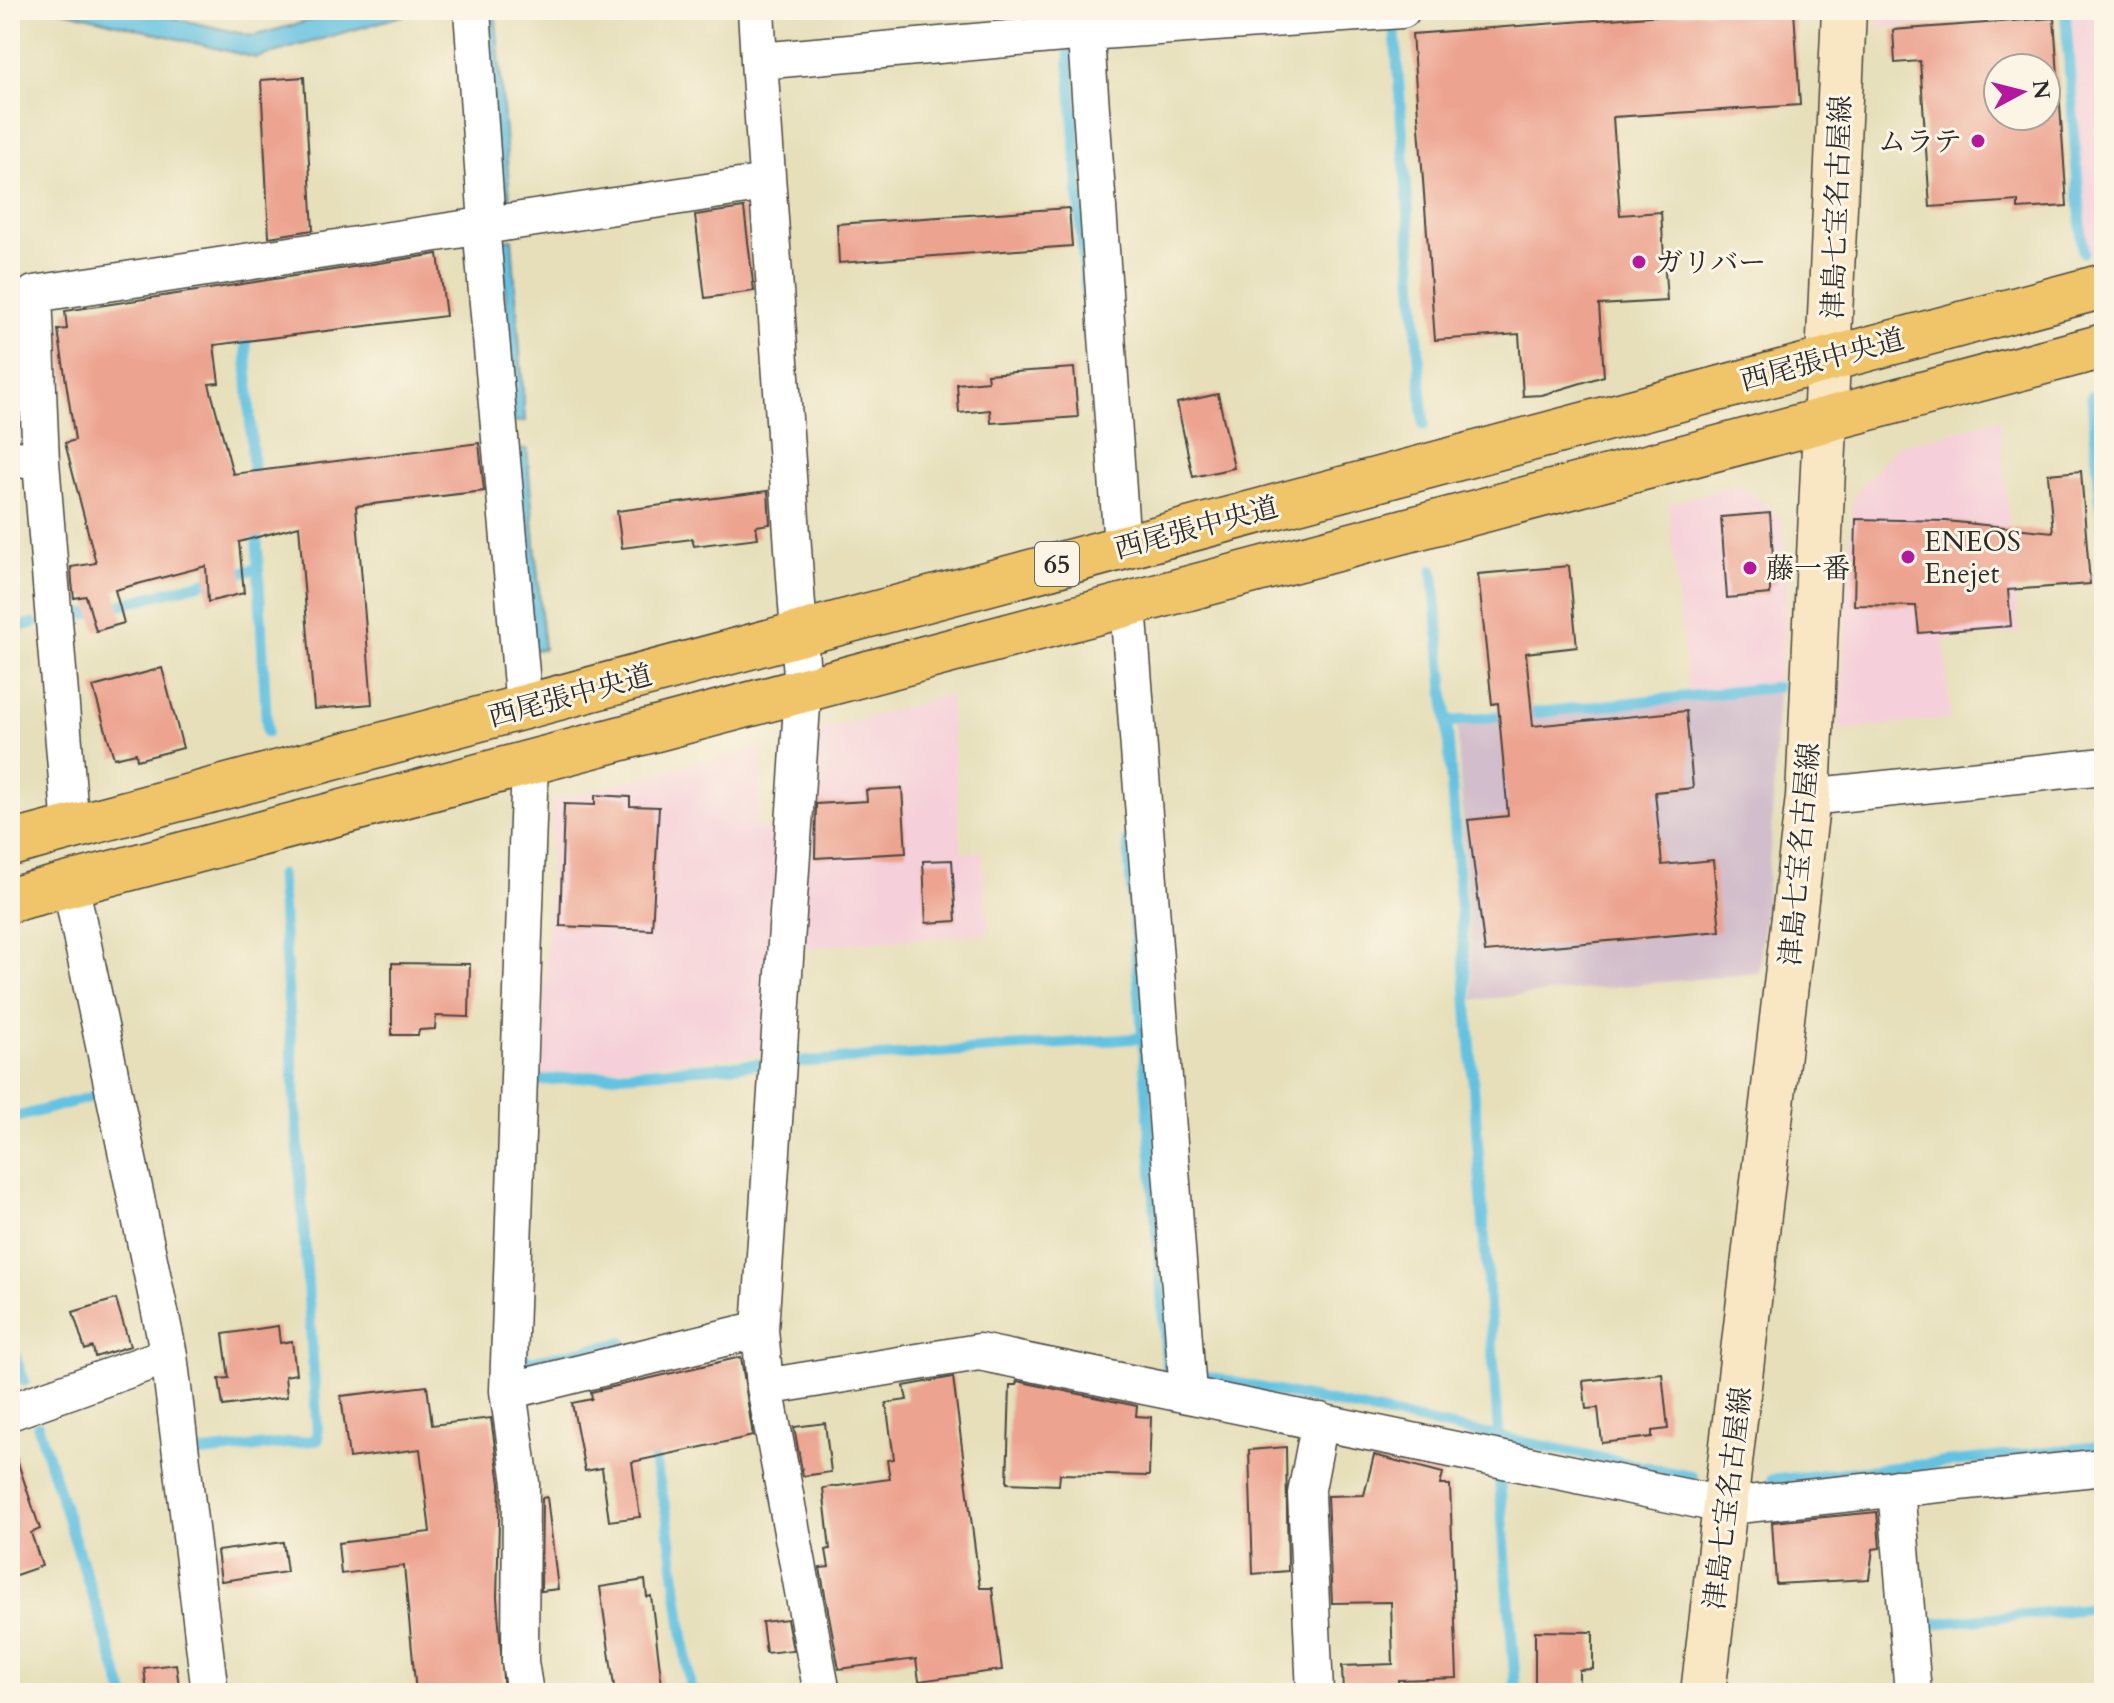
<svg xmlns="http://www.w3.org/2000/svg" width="2114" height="1703" viewBox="0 0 2114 1703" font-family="Cardo,'Noto Serif JP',serif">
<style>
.built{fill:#f5cfd9}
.industrial{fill:#d1bdcb}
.water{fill:#63c2e1;stroke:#477686;stroke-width:2}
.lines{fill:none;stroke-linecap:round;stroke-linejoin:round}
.stream{stroke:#63c2e1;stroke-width:11}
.building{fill:#eca38f;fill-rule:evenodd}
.street-casing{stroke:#474640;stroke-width:39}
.secondary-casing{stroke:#474640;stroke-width:47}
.primary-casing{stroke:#474640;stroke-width:47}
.street{stroke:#fff;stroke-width:36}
.secondary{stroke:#f9e7c3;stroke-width:44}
.primary{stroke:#f0c469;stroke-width:44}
.poi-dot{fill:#b5179e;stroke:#fcf5e5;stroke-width:3}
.labels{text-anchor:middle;stroke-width:6;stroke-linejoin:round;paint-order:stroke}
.shield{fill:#fcf5e5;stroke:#6a6863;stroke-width:2}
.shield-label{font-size:26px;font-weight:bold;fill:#2b2b2b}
.poi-label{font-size:28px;fill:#2b2b2b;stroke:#fcf5e5;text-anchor:start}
.street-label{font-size:28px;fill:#2b2b2b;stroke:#fcf5e5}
</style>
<rect width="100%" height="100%" fill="#fcf5e5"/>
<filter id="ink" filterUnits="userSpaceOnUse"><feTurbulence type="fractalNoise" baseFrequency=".0125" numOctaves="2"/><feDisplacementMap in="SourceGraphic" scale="16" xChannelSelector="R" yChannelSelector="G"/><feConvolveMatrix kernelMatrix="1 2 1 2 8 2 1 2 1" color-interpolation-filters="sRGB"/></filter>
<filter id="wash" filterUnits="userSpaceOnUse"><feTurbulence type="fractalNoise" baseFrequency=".006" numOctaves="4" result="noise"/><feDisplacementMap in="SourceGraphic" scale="32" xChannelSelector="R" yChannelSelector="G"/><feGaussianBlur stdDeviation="1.8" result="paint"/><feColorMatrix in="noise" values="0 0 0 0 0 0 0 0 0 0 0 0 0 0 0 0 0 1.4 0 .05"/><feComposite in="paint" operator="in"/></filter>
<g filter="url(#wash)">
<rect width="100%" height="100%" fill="#e6dfba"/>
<path class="built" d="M1878,10H2104V251L2088,255L2068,13L1878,28Z
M2104,387V469L2096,390Z
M2000,419L2019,633L1944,640L1951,719L1839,730L1853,497L1897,447Z
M1739,484L1780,516L1788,572L1779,681L1688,691L1668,504Z
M950,695L962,853L982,852L989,933L800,948L812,740L826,728Z
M762,746L757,829L781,830L761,1055L541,1074L553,800Z"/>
<path class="industrial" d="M1778,691L1771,839L1759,973L1474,1000L1457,725Z"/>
<path class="water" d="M60,10H138L253,36L349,10H422L256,58Z
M496,17L510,198H499L484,18Z
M512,239L525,421L514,422L502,240Z
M527,449L544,649L533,650L518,450Z"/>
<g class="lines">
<path class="stream" d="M2065,10L2083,252
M1395,33L1424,425
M1069,54L1089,338
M245,328L254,486
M2092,396L2104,546
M256,523L267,732
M1433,570L1447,722L1499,1438
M70,618L258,568
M10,629L33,623
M1447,722L1777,687
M1128,840L1167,1366
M802,1062L1141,1038
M533,1081L759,1064
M10,1119L99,1095
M10,1343L24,1381
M523,1347L522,1356L529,1362L622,1343L624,1350
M1203,1376L1693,1477
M38,1426L124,1693
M651,1445L667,1516L691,1693
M198,1453L318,1440L280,875
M1499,1473L1516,1693
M1772,1480L2104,1446
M1926,1624L2104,1607"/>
</g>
<g id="blocks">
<path class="building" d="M1728,10H1794L1800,105L1613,117L1620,215L1661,212L1667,301L1599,305L1604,376L1542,395L1523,396L1519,334L1435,340L1412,34Z
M2054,18L2067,206L2018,209V201L1930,207L1920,61L1895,63L1893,30ZM1998,68H2046V116H1998Z
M304,77L313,230L269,237L261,80Z
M744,208L754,291L705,298L695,215Z
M1069,208L1072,246L839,263L837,224Z
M438,254L446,316L214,345L219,383L209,384L233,474L479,443L484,491L356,506L372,704L314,709L299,526L239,542L244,593L208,602L206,566L115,590L124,623L96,631L86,596L74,598L72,582L71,567L96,563L65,443L75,440L58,330L67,329L65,311Z
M1074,368L1078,417L991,423L990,410L959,413L957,384L988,381L987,374Z
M1218,394L1234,468L1193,477L1177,403Z
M2081,471L2090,584L2008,590L2011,626L1919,633L1916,606L1854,605L1856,519L1946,521L2053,532L2048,474Z
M768,491L770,524L756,526L758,538L694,546L692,539L622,548L617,511Z
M1770,513L1775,585H1770V594L1727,598L1721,517Z
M1569,566L1577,647L1526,653L1533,726L1686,711L1693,788L1655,792L1662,865L1713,860L1720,931L1485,952L1468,820L1508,816L1498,703L1492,704L1478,574Z
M162,668L183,748L137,760L136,753L114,758L93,687Z
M902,788L906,853L815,858L816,804L867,801L866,790Z
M595,795L630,797V806L659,807L652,930L560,926L564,804L595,805Z
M952,860L956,921L926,923L923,861Z
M392,963L470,964L469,1017L436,1016L435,1029L419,1030L418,1035H392Z
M116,1299L130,1346L95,1357L93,1347L85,1350L73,1312Z
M278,1326L280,1343L292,1341L296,1374L285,1376L287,1397L223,1406L219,1379L229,1378L223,1334Z
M741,1357L753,1436L632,1462L640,1517L609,1521L602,1468L585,1471L572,1403L592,1399L591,1392Z
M1662,1373L1668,1429L1652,1431V1437L1602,1443L1598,1408L1586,1409L1583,1381Z
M953,1377L980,1588H992L1002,1670L919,1681L916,1659L839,1669L820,1568L829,1567L826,1550L830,1549L823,1488L890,1479L887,1460L894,1459L886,1403L907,1400L904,1386Z
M1017,1381L1137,1406L1136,1416L1151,1417L1149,1476L1060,1474L1059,1485L1007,1483L1010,1385H1016Z
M427,1386L432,1425L491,1418L500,1484L497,1597L504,1693H416L404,1566L341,1574L338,1543L430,1532L420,1449L349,1458L341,1396Z
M825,1423L831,1472L803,1476L794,1427Z
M1286,1447L1288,1571L1253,1574L1249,1450Z
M15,1454L40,1529L31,1533L42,1566L10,1577V1455Z
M1374,1455L1443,1473L1440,1485H1450L1457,1678L1398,1680L1399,1693H1343L1342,1666L1393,1664L1391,1602L1332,1603L1327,1496L1364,1495Z
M547,1497L558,1589L541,1591L542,1498Z
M1877,1512L1880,1548L1873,1549L1869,1579L1776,1584L1772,1522Z
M283,1542L287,1572L221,1581L217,1551Z
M645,1580L647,1597L651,1596L663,1693H615L600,1587Z
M787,1619L793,1650L766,1653L762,1622Z
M1535,1631L1593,1632V1669L1579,1670V1693H1535Z
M176,1664L180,1693H147L144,1668Z"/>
</g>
</g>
<g filter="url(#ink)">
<use href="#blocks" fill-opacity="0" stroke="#474640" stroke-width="2"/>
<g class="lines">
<defs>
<path id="street" d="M472,10L487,224
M756,10L759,61
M1084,10L1122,547
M481,225L524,707
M10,458L41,462L71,829
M41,462L34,294L766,183
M1128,605L1188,1393
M1808,797L2104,766
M70,883L169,1355L210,1693
M765,1387L979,1352L1728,1506L2104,1467
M508,1391L760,1329
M10,1412L169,1355
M1896,1488L1913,1693
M525,1693L520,1662L521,1483L508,1391L530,763
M822,1693L765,1387L760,1329L803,691L759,61L1086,32L1402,10
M1315,1693L1306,1494L1320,1421"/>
<path id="secondary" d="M1703,1693L1808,797L1844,10"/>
<path id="primary" d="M10,844L2104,286
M10,900L2104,346"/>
</defs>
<use href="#street" class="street-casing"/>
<use href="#secondary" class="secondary-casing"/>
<use href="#primary" class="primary-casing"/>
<use href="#street" class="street"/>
<use href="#secondary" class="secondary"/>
<use href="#primary" class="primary"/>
</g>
</g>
<g class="poi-dot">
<circle cx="1978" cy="141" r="8"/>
<circle cx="1639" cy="262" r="8"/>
<circle cx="1908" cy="557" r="8"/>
<circle cx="1750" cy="568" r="8"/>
</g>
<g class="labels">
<rect class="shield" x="1035" y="542" width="44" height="44" rx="6"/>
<g class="shield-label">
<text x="1057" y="573">65</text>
</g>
<g class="poi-label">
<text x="1962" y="151" text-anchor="end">ムラテ</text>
<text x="1655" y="272">ガリバー</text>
<text x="1924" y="551">ENEOS<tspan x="1924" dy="32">Enejet</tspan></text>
<text x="1766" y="578">藤一番</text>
</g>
<g class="street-label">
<text transform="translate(1836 207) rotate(-88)" y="10">津島七宝名古屋線</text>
<text transform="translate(1822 359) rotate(-15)" y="10">西尾張中央道</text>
<text transform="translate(1196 527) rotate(-15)" y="10">西尾張中央道</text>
<text transform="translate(570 695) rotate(-15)" y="10">西尾張中央道</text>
<text transform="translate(1799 854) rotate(-85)" y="10">津島七宝名古屋線</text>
<text transform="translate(1727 1498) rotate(-83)" y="10">津島七宝名古屋線</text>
</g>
</g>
<rect width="2114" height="1703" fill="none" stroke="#fcf5e5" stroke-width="40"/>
<g transform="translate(2022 92) rotate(83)"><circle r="38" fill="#fcf5e5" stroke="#a8a49b" stroke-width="2"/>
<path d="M0-6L14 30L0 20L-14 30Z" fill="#b5179e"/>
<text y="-12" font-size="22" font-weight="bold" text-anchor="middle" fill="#2b2b2b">N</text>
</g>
</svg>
